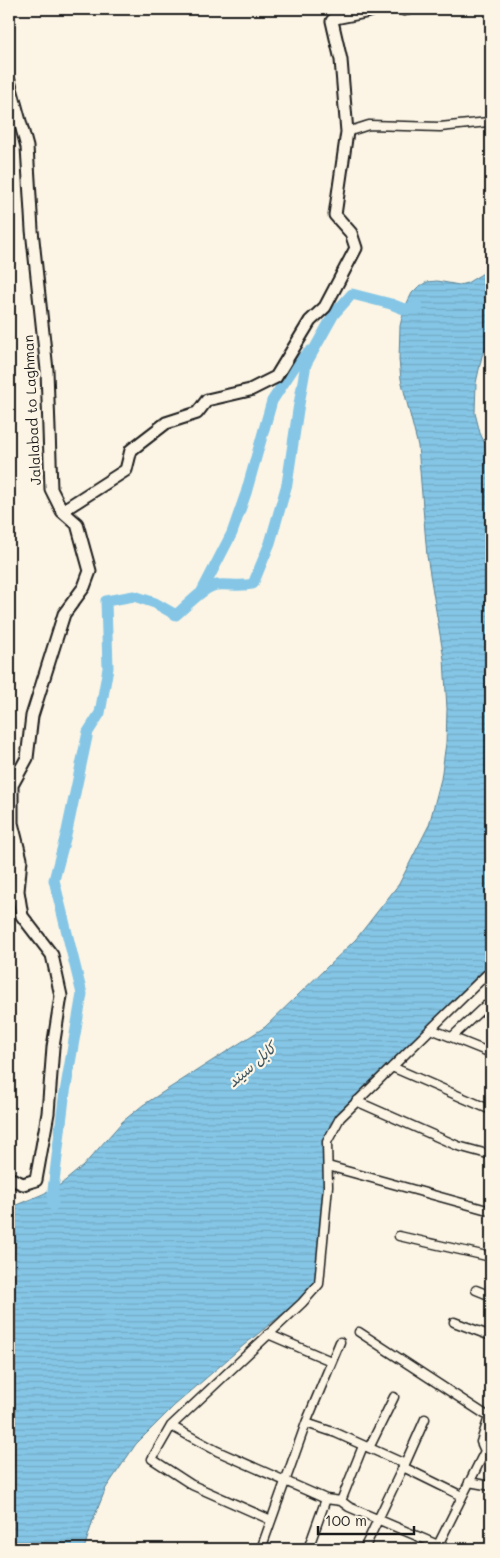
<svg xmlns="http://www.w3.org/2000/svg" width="500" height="1558" viewBox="0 0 500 1558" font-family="Mali,'Playpen Sans Arabic',sans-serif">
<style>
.water{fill:url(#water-rules);stroke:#5b8295}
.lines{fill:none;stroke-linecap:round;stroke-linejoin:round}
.river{stroke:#85c6e6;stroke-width:11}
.street-casing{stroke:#1c1c1c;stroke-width:11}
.secondary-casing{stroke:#1c1c1c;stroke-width:15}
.street{stroke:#fcf5e5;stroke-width:8}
.secondary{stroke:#fcf5e5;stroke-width:11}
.labels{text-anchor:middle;stroke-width:4.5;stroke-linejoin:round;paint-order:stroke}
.street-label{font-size:14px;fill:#1c1c1c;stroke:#fcf5e5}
.water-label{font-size:15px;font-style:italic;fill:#415863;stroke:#fcf5e5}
</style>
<defs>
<pattern id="water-rules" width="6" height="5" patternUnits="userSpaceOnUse" patternTransform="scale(1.25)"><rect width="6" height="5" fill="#85c6e6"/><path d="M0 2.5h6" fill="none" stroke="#72aac5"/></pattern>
</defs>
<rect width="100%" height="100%" fill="#fcf5e5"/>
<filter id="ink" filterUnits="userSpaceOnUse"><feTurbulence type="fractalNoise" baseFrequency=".02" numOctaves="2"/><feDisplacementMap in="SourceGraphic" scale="10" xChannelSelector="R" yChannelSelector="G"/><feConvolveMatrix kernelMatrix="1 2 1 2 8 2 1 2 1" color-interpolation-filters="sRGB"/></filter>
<g filter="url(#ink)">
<path class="water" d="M491,270V338L482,356L476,383L475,413L480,433L491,457V967L401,1054L350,1101L330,1124L324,1149V1189L317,1275L316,1284L310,1292L244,1345L174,1406L136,1444L106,1488L93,1520L84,1549H9V1208L43,1194L60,1185L83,1166L122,1122L143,1105L265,1027L356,939L399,884L429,825L441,779L446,743L447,709L444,659L427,556L418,446L401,379L399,360L400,326L404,309L412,293L418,287L427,282L437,281L459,285L467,283L485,272Z"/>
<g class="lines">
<path class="river" d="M201,593L232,533L246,493L272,401L297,363L310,351
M53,1205V1190L64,1098L82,994L54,880L67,831L88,732L100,713L108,668L106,601L134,596L155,603L176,615C186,607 204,586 217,585C229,584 240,587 253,584L270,543L287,484L298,410L306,364L334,314L352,294L391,304L404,309L418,307"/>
<defs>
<path id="street" d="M400,9L404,11L414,9
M370,11L382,9
M347,132L369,125L440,127L488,122L491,116
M431,1029L491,1053
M452,1037L485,1006
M392,1067L491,1110
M356,1101L458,1146L491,1155
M328,1166L491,1211
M399,1236L491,1257
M476,1290L491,1296
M454,1322L491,1336
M359,1332L489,1417
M268,1334L331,1361
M306,1423L336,1433L405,1464L403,1467L462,1496
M171,1426L217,1451L326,1499L341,1501L349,1507L438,1545
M369,1448L394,1397
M405,1464L425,1419
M469,1482L491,1486
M341,1501L363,1446
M271,1520L192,1485L152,1459L171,1426L302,1303L319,1284L328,1186L327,1142L340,1118L486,975L491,972
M137,1549H138
M261,1549L306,1423L340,1342
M308,1549L326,1499
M364,1549L403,1467
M436,1549L485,1451L481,1442L489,1417H491"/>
<path id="secondary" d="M9,81L27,147L32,230L47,370L51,489L62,511L77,524L90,571L84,587L64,614L32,716L27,758L12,785V823L21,859L18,891L22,916L52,955L61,996L53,1047L48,1113L36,1180L23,1184L9,1178
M62,511L126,470L131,450L166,423L197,413L207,400L250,390L276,377L310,321L325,307L356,248L351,233L335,215L347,132L341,60L332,21L335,18L370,11L369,9"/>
</defs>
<use href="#street" class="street-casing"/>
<use href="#secondary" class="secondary-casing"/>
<use href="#street" class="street"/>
<use href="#secondary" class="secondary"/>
</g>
</g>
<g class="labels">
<g class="street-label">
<text transform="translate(32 410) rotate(-93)" y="5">Jalalabad to Laghman</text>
</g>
<g class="water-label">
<text transform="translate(252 1065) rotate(-41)" y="5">کابل سيند</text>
</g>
</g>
<rect width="500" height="1558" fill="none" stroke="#fcf5e5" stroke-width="30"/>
<rect x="15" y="15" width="470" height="1528" fill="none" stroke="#1c1c1c" stroke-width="2" filter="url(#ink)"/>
<path d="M318 1526v8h96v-8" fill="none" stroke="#1c1c1c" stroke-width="2.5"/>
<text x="325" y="1526" font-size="15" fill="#1c1c1c" stroke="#fcf5e5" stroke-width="4" paint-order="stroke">100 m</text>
</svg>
